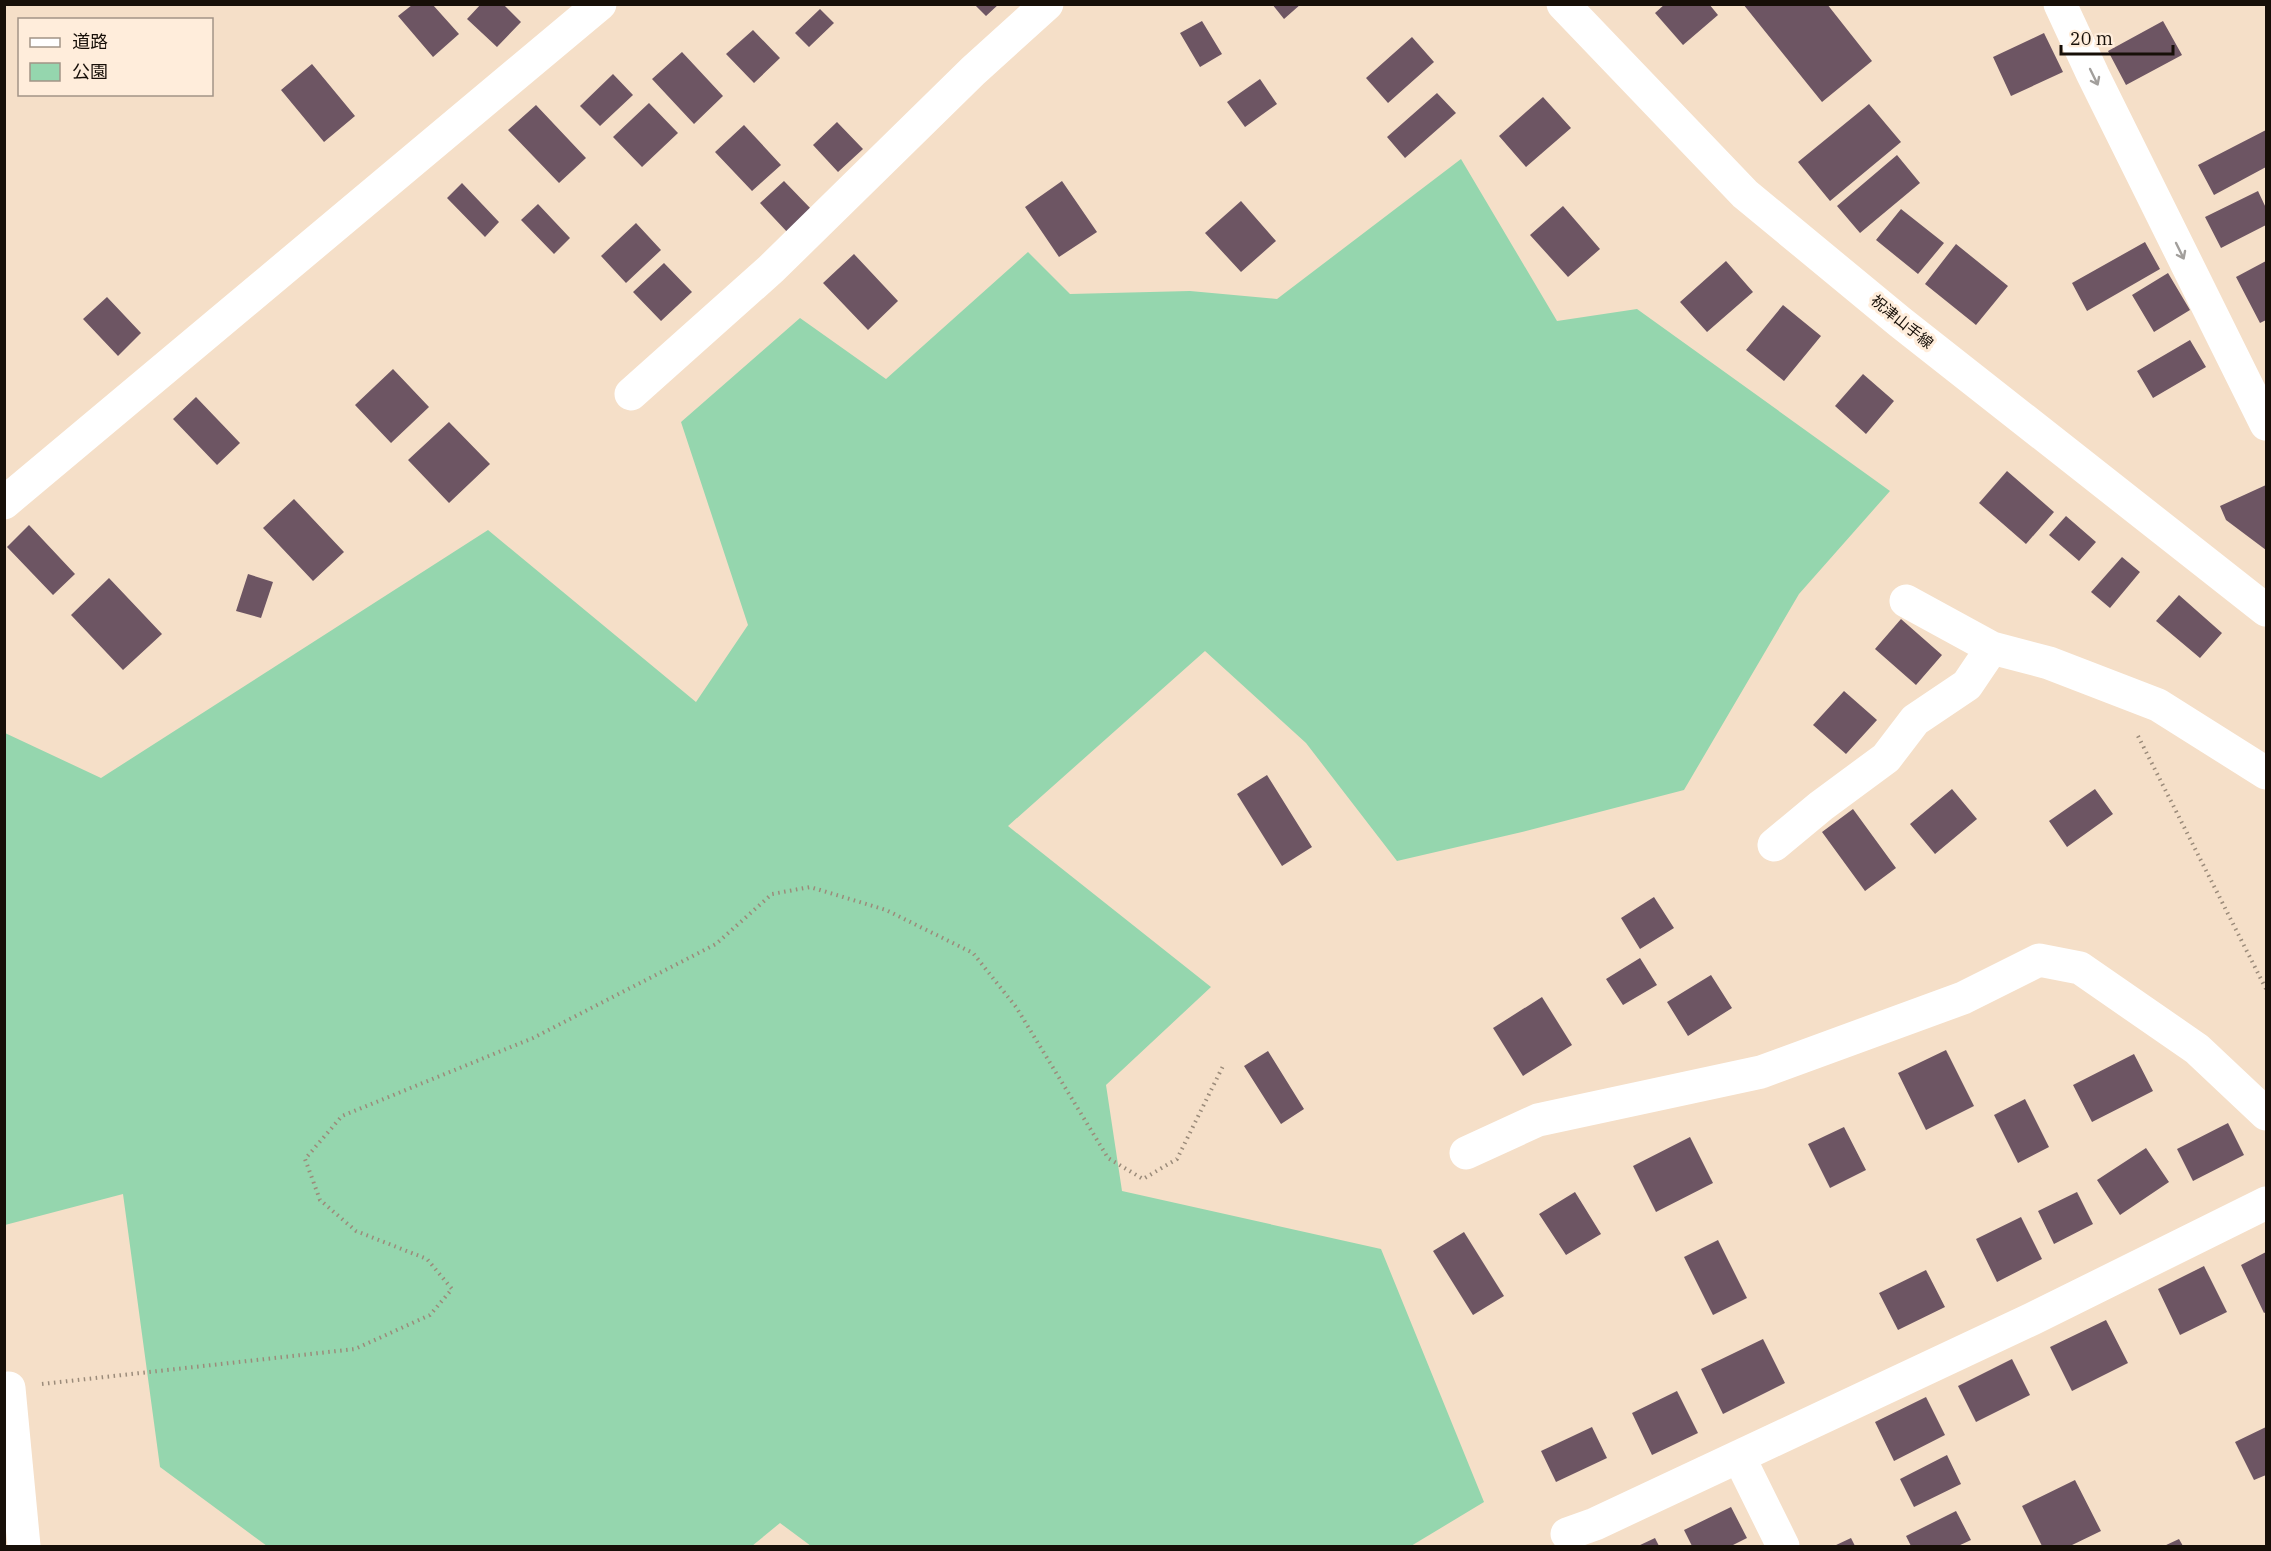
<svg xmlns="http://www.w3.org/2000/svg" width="2271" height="1551" viewBox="0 0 2271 1551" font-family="'IBM Plex Serif','Noto Sans JP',serif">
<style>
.green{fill:#95d6ae}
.building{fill:#6d5563}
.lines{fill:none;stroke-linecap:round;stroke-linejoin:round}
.path{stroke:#9b8b7a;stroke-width:4;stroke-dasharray:1.5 4.5;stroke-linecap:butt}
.minor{stroke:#fff;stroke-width:33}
.oneway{stroke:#a29f9c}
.labels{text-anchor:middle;stroke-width:6;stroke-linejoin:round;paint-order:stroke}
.street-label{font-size:15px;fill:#170f08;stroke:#ffeddb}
</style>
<rect width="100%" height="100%" fill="#f5dfc8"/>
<path class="green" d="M1461,159L1557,321L1637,309L1890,491L1799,594L1684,790L1522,832L1397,861L1306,743L1205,651L1008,826L1211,987L1106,1085L1122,1191L1381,1249L1484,1502L1411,1546H811L780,1523L752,1546H267L160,1467L123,1194L5,1225V733L101,778L488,530L696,702L748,625L681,422L800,318L886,379L1028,252L1070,294L1190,291L1277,299Z"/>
<path class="building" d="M481,4H503L521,22L497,47L467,19Z
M974,4H999L986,16Z
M1272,4H1301L1284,19Z
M1665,4H1709L1718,15L1683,45L1655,13Z
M1743,4H1827L1872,61L1822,102Z
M412,5H433L459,34L433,57L398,16Z
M820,9L834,23L809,47L795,33Z
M1202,21L1222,54L1200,67L1180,33Z
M2163,21L2182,55L2126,85L2108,51Z
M753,30L780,58L754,83L726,54Z
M2044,33L2063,72L2011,96L1993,57Z
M1412,37L1434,62L1388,103L1366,78Z
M682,52L723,96L694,124L652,79Z
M312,64L355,116L324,142L281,90Z
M613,74L633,95L600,126L580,106Z
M1260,79L1277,104L1245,127L1227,102Z
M1437,93L1456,113L1405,158L1387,137Z
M1543,97L1571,128L1526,167L1499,136Z
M649,103L678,133L642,167L613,137Z
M1869,104L1901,142L1830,201L1798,162Z
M536,105L586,158L559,183L508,130Z
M837,122L863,149L838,172L813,145Z
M744,125L781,165L752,191L715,152Z
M2266,130V167L2214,195L2198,165Z
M1897,155L1920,183L1860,233L1837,206Z
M784,181L813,211L789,234L760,203Z
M1062,181L1097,232L1059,257L1025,207Z
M462,183L499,222L485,237L447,198Z
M2258,191L2266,208V225L2221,248L2205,217Z
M1241,201L1276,241L1241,272L1205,233Z
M538,204L570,238L554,254L521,220Z
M1563,206L1600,249L1568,277L1530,235Z
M1901,209L1944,243L1918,274L1876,240Z
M636,223L661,250L626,283L601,256Z
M2145,242L2160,269L2087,311L2072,283Z
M1956,244L2008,286L1976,325L1925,284Z
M854,254L898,301L868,330L823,283Z
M1726,261L1753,292L1707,332L1680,302Z
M2266,261V320L2260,323L2236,277Z
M664,263L692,292L661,321L633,292Z
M2168,273L2190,310L2154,332L2132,295Z
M107,297L141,333L118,356L83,319Z
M1783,305L1821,336L1784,381L1746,350Z
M2190,340L2206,367L2153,398L2137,371Z
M393,369L429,407L391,443L355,405Z
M1863,374L1894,401L1866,434L1835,406Z
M196,397L240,443L217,465L173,419Z
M449,422L490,464L449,503L408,460Z
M2007,471L2054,512L2026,544L1979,503Z
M2266,485V550L2226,520L2220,506Z
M294,499L344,552L313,581L263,528Z
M2066,516L2096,542L2079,561L2049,535Z
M29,525L75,574L53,595L7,547Z
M2122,557L2140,572L2110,608L2091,592Z
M248,574L273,582L261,618L236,611Z
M109,578L162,634L123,670L71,615Z
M2179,595L2222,633L2200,658L2156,621Z
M1901,619L1942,655L1916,685L1875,649Z
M1844,691L1877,720L1846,754L1813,725Z
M1267,775L1312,847L1282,866L1237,794Z
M1952,789L1977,819L1935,854L1910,824Z
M2095,789L2113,814L2067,847L2049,821Z
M1853,809L1896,868L1865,891L1822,832Z
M1654,897L1674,928L1640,949L1621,918Z
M1640,958L1657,985L1623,1005L1606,979Z
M1711,975L1732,1008L1688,1036L1667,1002Z
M1542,997L1572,1045L1523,1076L1493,1028Z
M1946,1050L1974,1106L1926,1130L1898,1073Z
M1268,1051L1304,1109L1281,1124L1244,1066Z
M2134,1054L2153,1091L2092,1122L2073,1085Z
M2025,1099L2049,1147L2018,1163L1994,1115Z
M2228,1123L2244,1155L2193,1181L2177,1149Z
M1844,1127L1866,1170L1830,1188L1808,1144Z
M1690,1137L1713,1183L1656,1212L1633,1166Z
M2146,1148L2169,1182L2120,1215L2097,1180Z
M1575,1192L1601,1234L1566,1255L1539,1214Z
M2077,1192L2093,1224L2054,1244L2038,1211Z
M2021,1217L2042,1259L1997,1282L1976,1239Z
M1464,1232L1504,1296L1473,1315L1433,1251Z
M1718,1240L1747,1298L1713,1315L1684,1257Z
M2266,1252V1312L2264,1313L2241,1265Z
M2204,1266L2227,1312L2180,1335L2158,1289Z
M1926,1270L1945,1307L1898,1330L1879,1293Z
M2106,1320L2128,1363L2072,1391L2050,1347Z
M1763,1339L1785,1383L1723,1414L1701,1369Z
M2012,1359L2030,1395L1976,1422L1958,1386Z
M1677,1391L1698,1433L1652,1455L1632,1413Z
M1926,1397L1945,1435L1894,1461L1875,1422Z
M1592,1427L1607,1458L1556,1482L1541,1451Z
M2266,1427V1475L2254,1480L2235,1442Z
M1947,1455L1961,1484L1914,1507L1900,1479Z
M2075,1480L2101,1531L2070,1546H2042L2022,1506Z
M1731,1507L1747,1538L1731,1546H1692L1684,1530Z
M1956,1511L1971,1540L1958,1546H1911L1906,1536Z
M1655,1538L1659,1546H1638Z
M1851,1538L1855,1546H1834Z
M2179,1539L2183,1546H2164Z"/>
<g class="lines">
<path class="path" d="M2138,736L2266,989
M42,1384L355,1349L430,1315L452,1289L427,1259L356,1231L320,1200L305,1159L342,1116L533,1038L716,944L772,894L810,887L886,910L973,953L1016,1007L1108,1158L1143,1179L1177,1159L1224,1064"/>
<path class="minor" d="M1563,4L1745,194L1900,322L2266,610
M2060,4L2093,75L2266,424
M631,394L771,269L973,71L1047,4
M4,503L600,4
M1906,601L1992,648L2049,663L2158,705L2266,773
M1774,845L1821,806L1886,758L1915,720L1967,685L1992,648
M1466,1153L1538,1120L1761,1072L1963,998L2039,960L2080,968L2197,1049L2266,1114
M9,1388L24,1546
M1739,1457L1783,1546
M1567,1534L1595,1524L2032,1319L2266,1203"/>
</g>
<defs><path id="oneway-shaft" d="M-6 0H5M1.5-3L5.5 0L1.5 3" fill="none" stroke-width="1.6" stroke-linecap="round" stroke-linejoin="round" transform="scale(1.5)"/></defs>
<g class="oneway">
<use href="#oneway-shaft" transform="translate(2094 77) rotate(64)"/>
<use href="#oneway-shaft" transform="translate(2180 251) rotate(64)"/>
</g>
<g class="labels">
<g class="street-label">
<text transform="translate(1902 322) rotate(39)" y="5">祝津山手線</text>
</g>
</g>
<rect width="2271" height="1551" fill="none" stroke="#170f08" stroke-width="12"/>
<rect x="18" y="18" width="195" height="78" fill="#ffeddb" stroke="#a29487" stroke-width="1.5"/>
<rect x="30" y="38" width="30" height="9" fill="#ffffff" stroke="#a29487" stroke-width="1.5"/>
<text x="72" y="48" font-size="18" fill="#170f08">道路</text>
<rect x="30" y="63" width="30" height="18" fill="#95d6ae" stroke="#a29487" stroke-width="1.5"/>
<text x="72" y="78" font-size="18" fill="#170f08">公園</text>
<path d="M2061 45v9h112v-9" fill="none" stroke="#170f08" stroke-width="3"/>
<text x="2070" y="45" font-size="18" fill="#170f08" stroke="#ffeddb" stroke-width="4.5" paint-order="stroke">20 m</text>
</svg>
